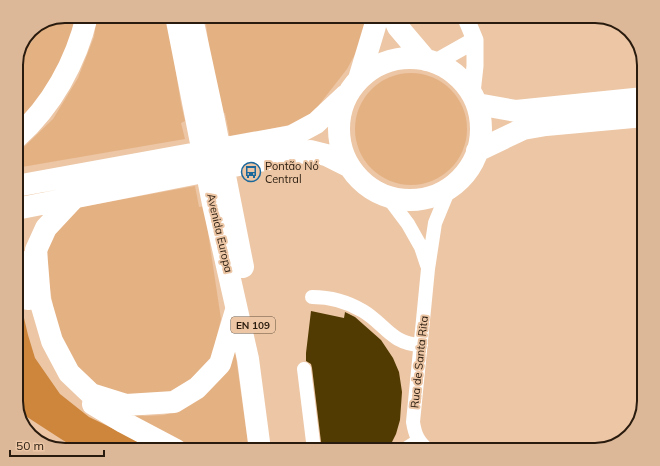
<svg xmlns="http://www.w3.org/2000/svg" width="660" height="466" viewBox="0 0 660 466" font-family="Mulish,sans-serif">
<style>
.green{fill:#e4b183}
.forest{fill:#cd863c}
.building{fill:#523b02}
.lines{fill:none;stroke-linecap:round;stroke-linejoin:round}
.minor{stroke:#fff;stroke-width:14}
.tertiary{stroke:#fff;stroke-width:17}
.primary{stroke:#fff;stroke-width:22}
.labels{text-anchor:middle;stroke-width:4;stroke-linejoin:round;paint-order:stroke}
.shield{fill:#ecc6a5;stroke:#644e3b;stroke-width:1}
.shield-label{font-size:10px;font-weight:bold;fill:#291b0e}
.poi-label{font-size:11px;fill:#291b0e;stroke:#ecc6a5;text-anchor:start}
.street-label{font-size:11px;fill:#291b0e;stroke:#ecc6a5}
.rim{fill:none;stroke:#291b0e;stroke-width:2}
</style>
<rect width="100%" height="100%" fill="#ecc6a5"/>
<path class="green" d="M65,16H80L60,69L16,130V62L34,39L40,25Z
M97,16H167L181,104L185,121L181,123L185,139L16,168V153L25,146L53,119L78,78L94,37Z
M205,16H366L360,45L347,69L312,114L293,124L230,138L225,113L221,114L211,63Z
M355 129a56 56 0 1 1 112 0a56 56 0 1 1-112 0Z
M195,186L199,207L204,206L221,319L212,356L193,377L176,390L152,397L107,394L69,359L58,334L47,272L48,243L62,222L81,207Z
M235,350L249,450H188L118,413L145,416L164,415L181,409Z"/>
<path class="forest" d="M16,284L28,335L35,358L60,394L89,417L147,445L151,450H78L24,415L16,404Z"/>
<path class="building" d="M311,311L344,318L345,312L355,317L381,340L393,358L399,372L402,392L400,420L396,434L388,450H322L312,368L311,364L306,361V353Z"/>
<g class="lines">
<path class="minor" d="M387,196L408,224L421,247L427,265
M312,297C329,297 348,302 363,311C385,324 391,344 421,345
M304,369L314,450
M404,450L418,441
M428,450C418,441 415,435 413,422L428,269L435,223L449,189"/>
<path class="tertiary" d="M465,16L475,40V66L472,93
M436,62L475,40"/>
<path class="primary" d="M176,16L213,204L248,359L260,450
M190,16L194,27L213,115L243,267
M393,16L398,27L426,60
M339 129a71 71 0 1 1 142 0a71 71 0 1 1-142 0Z
M359,79L375,26L376,16
M477,104L516,111L644,98
M16,138C52,106 76,62 87,16
M477,151L523,129L546,125L644,116
M16,186L292,136L316,123L346,95
M74,198L46,228L36,250L40,300L52,341L69,373L91,394L126,405L174,402L197,388L220,364L236,310
M16,209L310,151L326,155L350,167
M16,258L25,275L28,299
M93,404L123,422L176,450"/>
</g>
<defs>
<symbol id="bus-ring" viewBox="-11 -11 22 22"><circle r="9.5" fill="#ecc6a5" stroke="#1d689b" stroke-width="1.5"/><path d="M-5-6H5V4H4V6H2V4H-2V6H-4V4H-5ZM-3.5-4V0h7V-4ZM-3.5 1.2v1.5H-2V1.2ZM2 1.2v1.5H3.5V1.2Z" fill="#1d689b"/></symbol>
</defs>
<g fill-rule="evenodd">
<use href="#bus-ring" x="240" y="161" width="22" height="22"/>
</g>
<g class="labels">
<rect class="shield" x="231" y="317" width="44" height="16" rx="3"/>
<g class="shield-label">
<text x="253" y="329">EN 109</text>
</g>
<g class="poi-label">
<text x="265" y="170">Pontão Nó<tspan x="265" dy="13">Central</tspan></text>
</g>
<g class="street-label">
<text transform="translate(220 233) rotate(77)" y="4">Avenida Europa</text>
<text transform="translate(419 362) rotate(-84)" y="4">Rua de Santa Rita</text>
</g>
</g>
<path d="M0 0H660V466H0ZM65 23H595A42 42 0 0 1 637 65V401A42 42 0 0 1 595 443H65A42 42 0 0 1 23 401V65A42 42 0 0 1 65 23Z" fill="#dcb899" fill-rule="evenodd"/>
<path class="rim" d="M65 23H595A42 42 0 0 1 637 65V401A42 42 0 0 1 595 443H65A42 42 0 0 1 23 401V65A42 42 0 0 1 65 23Z"/>
<path d="M10 450v6h94v-6" fill="none" stroke="#291b0e" stroke-width="2"/>
<text x="16" y="450" font-size="12" fill="#291b0e" stroke="#ecc6a5" stroke-width="3" paint-order="stroke">50 m</text>
</svg>
